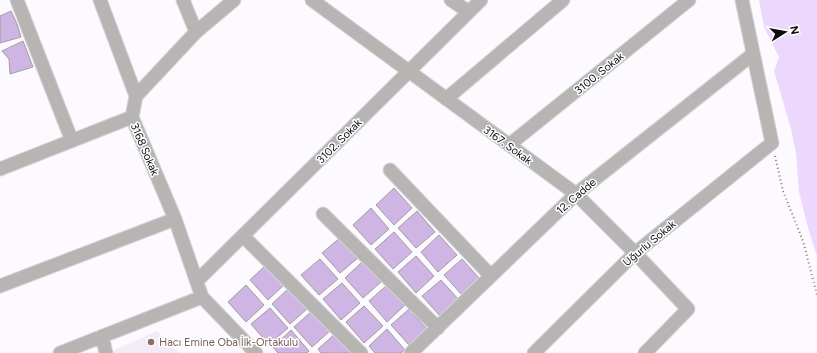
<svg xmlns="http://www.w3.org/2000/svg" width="817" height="353" viewBox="0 0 817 353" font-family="Figtree,sans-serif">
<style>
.built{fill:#f2ecf7}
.green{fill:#ecd8fd}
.building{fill:#ceb5e3;stroke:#a09ea1}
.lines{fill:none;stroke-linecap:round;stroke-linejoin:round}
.minor-casing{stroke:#d6d4d7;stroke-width:15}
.path{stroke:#7d7b7e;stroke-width:2;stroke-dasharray:1 3;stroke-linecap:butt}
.minor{stroke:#b6b5b3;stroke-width:13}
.education-dot{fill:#8d6e63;stroke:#fff;stroke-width:1.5}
.labels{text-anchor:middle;stroke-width:3;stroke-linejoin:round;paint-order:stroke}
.street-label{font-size:11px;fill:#0d0c0d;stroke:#fff}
.education-label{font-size:11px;fill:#785e54;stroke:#fff;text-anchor:start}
</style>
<rect width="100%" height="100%" fill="#fcfafe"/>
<path class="built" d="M157,331L179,353H114V350Z"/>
<path class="green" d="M759,0H817V256L808,228L799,192L796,153L791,129L774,71L779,57L764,27Z"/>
<path class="building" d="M11,11L17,24L21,37L0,43V16Z
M23,41L33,67L10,74L9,59L2,51Z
M394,188L412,208L394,225L376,205Z
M371,208L389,229L371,245L353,225Z
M417,211L435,232L416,248L398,228Z
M394,232L412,252L393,269L375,249Z
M439,235L457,255L438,272L421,252Z
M341,237L359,257L340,273L322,253Z
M416,256L434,276L416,293L398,272Z
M320,259L338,279L319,295L301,275Z
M462,259L480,279L462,295L444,275Z
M363,261L381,282L363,298L345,278Z
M268,263L286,283L268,300L250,280Z
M441,280L459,300L440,316L422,296Z
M342,283L360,303L341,320L323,299Z
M246,285L264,305L246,322L228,302Z
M387,285L405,305L387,322L369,301Z
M290,287L308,308L290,324L272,304Z
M364,306L383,326L364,343L346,322Z
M270,308L288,328L269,345L251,324Z
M409,309L427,329L409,345L391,325Z
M313,310L331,330L312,347L294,327Z
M387,329L405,350L401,353H375L369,346Z
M291,330L309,351L307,353H278L273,347Z
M336,333L354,353H321L318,349Z"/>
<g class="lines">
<defs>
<path id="minor" d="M17,0L72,141
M100,0L136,96L132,117L175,219L202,297L256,353
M183,0L196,32
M312,0L576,194L635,253L688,309L645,353
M451,0L469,12
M136,96L196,32L234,0
M446,99L563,0
M509,145L689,0
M0,169L132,117
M390,170L491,276
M323,214L438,328
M243,236L361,353
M197,281L481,0
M0,286L175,219
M102,336L106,353
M60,353L202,297
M411,353L576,194L753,54
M534,353L635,253L772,143L742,0"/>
</defs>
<use href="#minor" class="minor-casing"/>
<path class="path" d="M775,156L783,191L803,241L817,295"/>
<use href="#minor" class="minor"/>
</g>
<circle class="education-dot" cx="151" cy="342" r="4"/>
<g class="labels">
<g class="street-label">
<text transform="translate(599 73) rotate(-39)" y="4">3100. Sokak</text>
<text transform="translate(339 141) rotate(-45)" y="4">3102. Sokak</text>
<text transform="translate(508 145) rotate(36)" y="4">3167. Sokak</text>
<text transform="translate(145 149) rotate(67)" y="4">3168 Sokak</text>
<text transform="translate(576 196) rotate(-41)" y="4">12. Cadde</text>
<text transform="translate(649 243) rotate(-40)" y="4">Uğurlu Sokak</text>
</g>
<g class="education-label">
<text x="159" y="346">Hacı Emine Oba İlk-Ortakulu</text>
</g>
</g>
<g transform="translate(785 32) rotate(79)" stroke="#ffffff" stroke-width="3" paint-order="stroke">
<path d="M0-3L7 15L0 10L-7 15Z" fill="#0d0c0d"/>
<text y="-6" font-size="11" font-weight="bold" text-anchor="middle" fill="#0d0c0d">N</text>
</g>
</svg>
